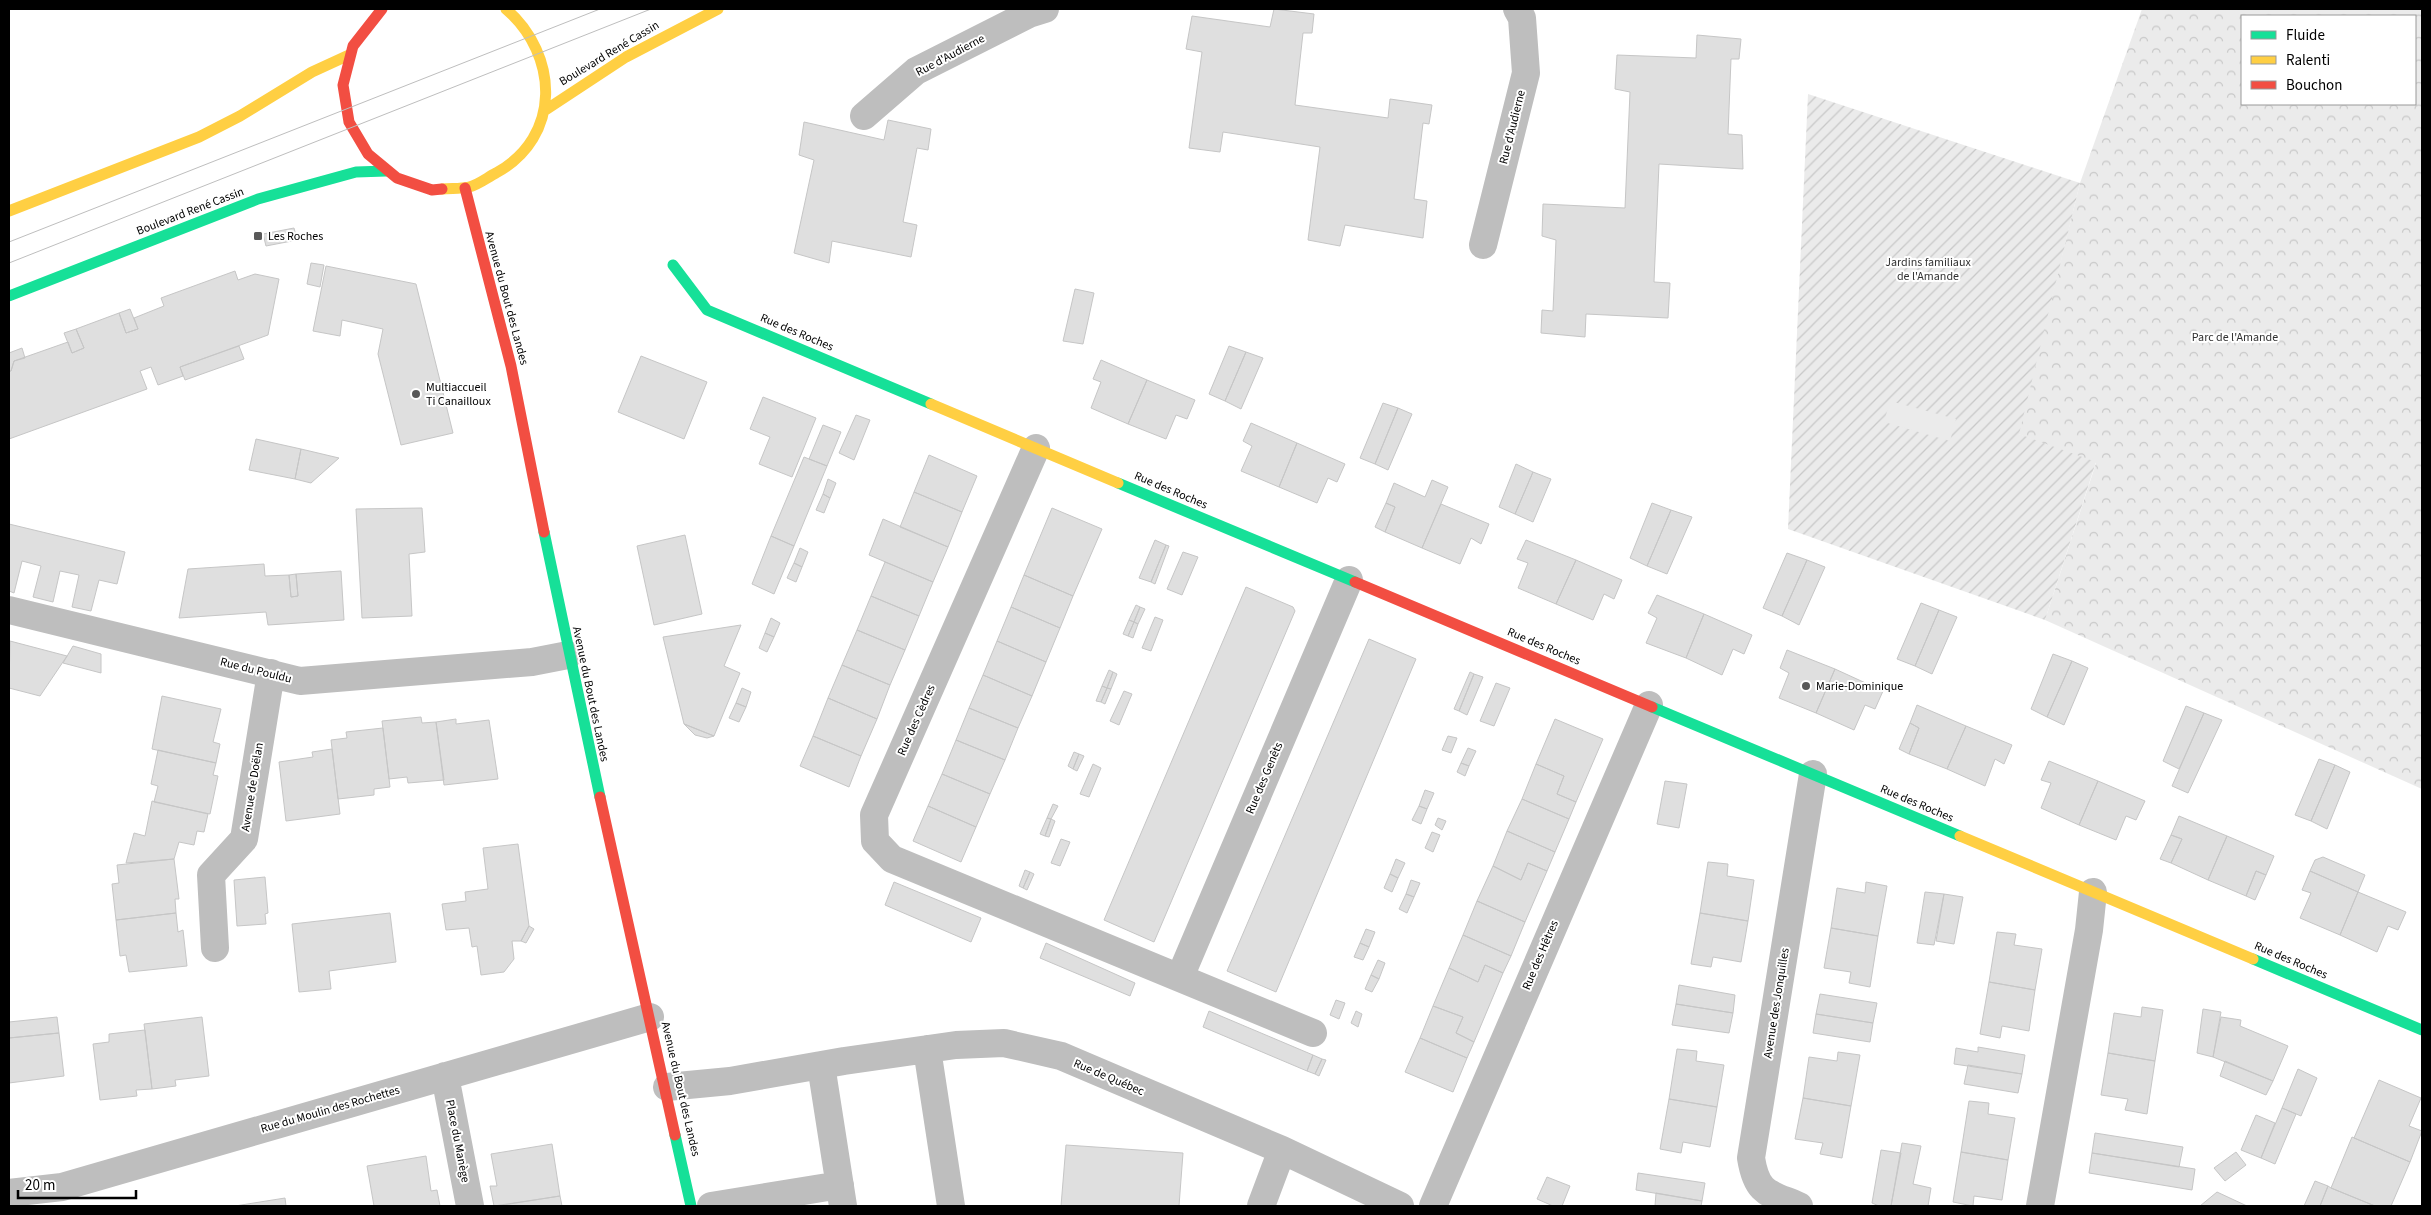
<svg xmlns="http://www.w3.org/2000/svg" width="2431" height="1215" viewBox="0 0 2431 1215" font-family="'Source Sans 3',sans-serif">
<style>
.forest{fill:url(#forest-crowns);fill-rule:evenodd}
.garden{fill:url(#garden-furrows)}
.pitch{fill:#ebebeb}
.building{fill:#dfdfdf;stroke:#c6c6c6}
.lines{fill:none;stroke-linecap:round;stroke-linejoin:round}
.street{stroke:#bebebe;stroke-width:28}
.fast{stroke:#16e098;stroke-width:11}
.slow{stroke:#ffcf43;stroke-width:11}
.jam{stroke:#f24e42;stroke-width:11}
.tram{stroke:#bebebe;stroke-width:1}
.poi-dot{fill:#595959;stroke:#fff;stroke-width:2}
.labels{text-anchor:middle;stroke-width:4;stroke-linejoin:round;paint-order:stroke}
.street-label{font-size:12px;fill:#000;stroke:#fff}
.poi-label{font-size:12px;fill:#000;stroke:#fff;text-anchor:start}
.park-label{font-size:12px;fill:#323232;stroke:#fff}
</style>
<defs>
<pattern id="forest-crowns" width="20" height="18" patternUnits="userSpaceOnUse" patternTransform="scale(1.25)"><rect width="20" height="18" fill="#ebebeb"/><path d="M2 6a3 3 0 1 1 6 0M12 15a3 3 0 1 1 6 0" fill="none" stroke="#c8c8c8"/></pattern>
<pattern id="garden-furrows" width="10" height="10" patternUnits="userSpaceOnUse" patternTransform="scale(1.25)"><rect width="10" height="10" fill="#ebebeb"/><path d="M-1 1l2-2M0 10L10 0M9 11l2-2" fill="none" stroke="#c8c8c8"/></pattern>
</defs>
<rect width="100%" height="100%" fill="#fff"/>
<path class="forest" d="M2142,9H2422V789L2045,620L2096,463L2018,434L2080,183ZM2242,16H2415V104H2242Z"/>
<path class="garden" d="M1808,94L2080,183L2019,434L2096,462L2045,620L1788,529Z"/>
<path class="pitch" d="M1890,401L1956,419L1950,441L1884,422Z"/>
<path class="building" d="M1274,9L1314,14L1312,33H1303L1295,105L1388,118L1390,99L1432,105L1429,124L1423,123L1414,199L1427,201L1423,238L1345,225L1340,246L1308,240L1320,147L1223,132L1220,152L1189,148L1202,52L1186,49L1192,16L1270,27Z
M1697,35L1741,39L1739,59H1731L1728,134L1742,135L1743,169L1659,164L1654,282L1670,283L1668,318L1586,314L1585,337L1541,333L1542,310L1553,311L1556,240L1542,236L1543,204L1625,208L1630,92L1615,89L1617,55L1696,58Z
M888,120L931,129L928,150L917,148L903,222L917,225L911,257L832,241L829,263L794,253L814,160L799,155L804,122L884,140Z
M294,228L297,240L266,246L263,234Z
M311,263L324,265L320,287L307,284Z
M326,266L416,284L453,433L401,445L378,354L383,329L342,320L340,336L313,331Z
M235,271L238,280L255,274L279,279L268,335L180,367L183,376L158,385L151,367L140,371L147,389L9,439V371H11L14,361L68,342L72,353L84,348L76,329L119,313L126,333L138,329L134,318L164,306L161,298Z
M1075,289L1094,293L1083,344L1063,341Z
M130,309L138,329L126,333L119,313Z
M76,329L84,348L72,353L64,333Z
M239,346L244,359L185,380L180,367Z
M1229,346L1246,352L1225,401L1209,394Z
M22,348L25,358L14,361L11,371H9V353Z
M1246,352L1263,358L1241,409L1225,401Z
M641,356L707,382L684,439L618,412Z
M1101,360L1147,380L1128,424L1091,408L1101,382L1093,379Z
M1147,380L1195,400L1187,419L1176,415L1166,439L1128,424Z
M763,397L816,418L792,477L759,464L770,437L750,429Z
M1383,403L1398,408L1375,464L1360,458Z
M1398,408L1412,414L1388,470L1375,464Z
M856,415L870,420L854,460L839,453Z
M1251,423L1297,443L1279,487L1241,471L1252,446L1243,441Z
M823,425L841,432L827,466L809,459Z
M256,439L301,449L295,479L249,470Z
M1297,443L1345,464L1337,482L1328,478L1317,503L1279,487Z
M301,449L339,458L311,483L295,479Z
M929,455L977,476L962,512L914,492Z
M804,457L827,466L794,546L771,536Z
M1516,464L1533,472L1515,514L1499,507Z
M1533,472L1551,479L1533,522L1515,514Z
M828,479L836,483L830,498L823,494Z
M1432,480L1448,487L1422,548L1385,532L1395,507L1386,503L1394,483L1425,497Z
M914,492L962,512L948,547L900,527Z
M823,494L830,498L824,513L816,510Z
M1386,503L1395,507L1385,532L1375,527Z
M1652,503L1671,510L1647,566L1630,558Z
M1441,504L1489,524L1481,544L1471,538L1460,564L1422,548Z
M422,508L425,552L409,554L412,616L362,618L356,509Z
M1052,508L1102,529L1073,596L1024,575Z
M1671,510L1692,517L1667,574L1647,566Z
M883,519L948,547L933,582L869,555Z
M9,524L125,552L117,584L99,580L91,611L72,607L79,575L60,571L53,602L33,597L41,566L22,561L14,593L9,591Z
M685,535L702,614L654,625L637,546Z
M771,536L794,546L774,594L752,584Z
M1155,540L1166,545L1151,582L1139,578Z
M1526,540L1576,560L1556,604L1518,588L1528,563L1517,559Z
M1166,545L1169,546L1155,584L1151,582Z
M800,548L808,552L802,567L794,563Z
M1183,552L1198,557L1182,595L1167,589Z
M1787,553L1807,560L1782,616L1763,608Z
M1576,560L1622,580L1614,599L1604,594L1593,620L1556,604Z
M1807,560L1825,567L1799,625L1782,616Z
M885,562L933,582L919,616L871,596Z
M794,563L802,567L796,582L787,578Z
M264,564L265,576L289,575L291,597L298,596L296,574L341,571L344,620L268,625L266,612L179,618L188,569Z
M296,574L298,596L291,597L289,575Z
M1024,575L1073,596L1060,628L1011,607Z
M1246,587L1293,607L1295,611L1154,942L1104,920Z
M1657,595L1704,614L1686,658L1646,643L1657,618L1648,613Z
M871,596L919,616L905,650L857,630Z
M1921,603L1939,610L1915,666L1897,659Z
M1136,605L1140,607L1134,622L1129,620Z
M1011,607L1060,628L1046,662L997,641Z
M1140,607L1145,609L1138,624L1134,622Z
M1939,610L1957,617L1932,674L1915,666Z
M1704,614L1752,635L1744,654L1733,649L1722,675L1686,658Z
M1155,617L1163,620L1151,651L1142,648Z
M771,618L780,623L774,637L765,633Z
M1129,620L1134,622L1128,636L1123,634Z
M1134,622L1138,624L1133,638L1128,636Z
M741,625L724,666L740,673L714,736L684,724L663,637Z
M857,630L905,650L890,685L842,665Z
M765,633L774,637L767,652L759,648Z
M1369,639L1416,659L1276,992L1227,971Z
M10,641L67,656L40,696L9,688Z
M997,641L1046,662L1032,696L983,675Z
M73,646L101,654V673L63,663Z
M1787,650L1835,669L1816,713L1779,698L1789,673L1780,668Z
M2053,654L2072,661L2047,717L2031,709Z
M2072,661L2088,668L2064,725L2047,717Z
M842,665L890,685L877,719L828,698Z
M1835,669L1883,691L1875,709L1865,705L1854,730L1816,713Z
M1109,670L1113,672L1107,688L1102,686Z
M1113,672L1117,674L1111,689L1107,688Z
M1470,672L1474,674L1459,711L1454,709Z
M1474,674L1483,677L1467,715L1459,711Z
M983,675L1032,696L1018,728L969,708Z
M1496,683L1510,688L1494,726L1480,721Z
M1102,686L1107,688L1101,702L1096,701Z
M742,688L751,692L746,707L736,703Z
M1107,688L1111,689L1105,704L1101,702Z
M1124,691L1132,694L1119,725L1110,721Z
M162,696L221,709L213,742L220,744L216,763L152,749Z
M828,698L877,719L861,756L813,736Z
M736,703L746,707L739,722L729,718Z
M1917,705L1966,726L1947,769L1909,754L1919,728L1910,723Z
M2186,706L2204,713L2179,769L2163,761Z
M969,708L1018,728L1005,760L956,740Z
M2204,713L2222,720L2188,793L2172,786Z
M421,717L422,723L436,722L444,780L408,783L407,777L389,779L382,721Z
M456,719V724L489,720L498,779L444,785L436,722Z
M1555,719L1603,739L1576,802L1557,794L1564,776L1536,764Z
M1910,723L1919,728L1909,754L1899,749Z
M684,724L714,736L707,738L695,735Z
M1966,726L2012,745L2004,764L1995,759L1985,786L1947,769Z
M383,728L390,787L374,789V795L338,799L331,740L347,738L346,732Z
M813,736L861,756L849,787L800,766Z
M1448,736L1457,738L1451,753L1442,750Z
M956,740L1005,760L990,794L942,774Z
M1468,748L1476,751L1469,766L1461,763Z
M332,749L340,814L286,821L279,762L313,757L312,752Z
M158,750L216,763L213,775L218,776L210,814L154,802L158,786L151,784Z
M1074,752L1079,754L1073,769L1068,766Z
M1079,754L1084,756L1077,771L1073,769Z
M2319,759L2335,765L2311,821L2295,815Z
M2049,761L2098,781L2079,825L2041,808L2051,783L2041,780Z
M1461,763L1469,766L1465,776L1457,772Z
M1093,764L1101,768L1089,797L1080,794Z
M1536,764L1564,776L1557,794L1576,802L1569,819L1522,799Z
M2335,765L2350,772L2327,829L2311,821Z
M942,774L990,794L976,827L928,806Z
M1665,781L1687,784L1679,828L1657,824Z
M2098,781L2145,801L2136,820L2126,816L2116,840L2079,825Z
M1425,790L1434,793L1427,809L1419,806Z
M1522,799L1569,819L1555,852L1507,831Z
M152,801L208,814L204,832L197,831L194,845L179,842L174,859L126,863L134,833L145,836Z
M1053,804L1058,806L1051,819L1047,818Z
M928,806L976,827L961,862L913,841Z
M1419,806L1427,809L1421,824L1412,820Z
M2179,816L2227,836L2208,880L2171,863L2182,839L2171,835Z
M1047,818L1051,819L1045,836L1040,834Z
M1438,818L1446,821L1442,830L1435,825Z
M1051,819L1055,821L1049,837L1045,836Z
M1507,831L1555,852L1547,871L1528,863L1521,880L1493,866Z
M1432,832L1440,835L1433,852L1425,848Z
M2171,835L2182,839L2171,863L2160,859Z
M2227,836L2274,856L2266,875L2256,871L2246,896L2208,880Z
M1061,839L1070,842L1060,866L1051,863Z
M518,844L529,926L521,941H512L514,959L504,972L481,975L477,946L472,947L469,928L446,930L442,904L466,901L465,892L488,889L483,848Z
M2323,857L2365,875L2358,892L2310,871L2315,860Z
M174,859L179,899H175L176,913L116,920L112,884L119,883L117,865Z
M1396,859L1405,863L1398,878L1390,874Z
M1708,862L1728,864L1727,876L1754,880L1748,921L1700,913Z
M1528,863L1547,871L1525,922L1477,901L1493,866L1521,880Z
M1025,870L1030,872L1023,888L1019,886Z
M2256,871L2266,875L2255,900L2246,896Z
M2310,871L2358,892L2340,935L2300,918L2311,893L2302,890Z
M1030,872L1034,874L1027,890L1023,888Z
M1390,874L1398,878L1392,892L1384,888Z
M265,877L268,913L265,914L266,924L237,926L234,880Z
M1411,880L1420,883L1414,897L1406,894Z
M894,882L981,918L971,942L885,905Z
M1866,882L1887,886L1878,936L1831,928L1837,888L1865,893Z
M1925,892L1944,894L1934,945L1917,943Z
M2358,892L2406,912L2398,930L2388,926L2377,952L2340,935Z
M1406,894L1414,897L1407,913L1399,909Z
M1944,894L1963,897L1954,944L1936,941Z
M1477,901L1525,922L1511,956L1463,935Z
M176,913L178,932L183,930L187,966L129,972L126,955L120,956L116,920Z
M390,913L396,962L329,971L331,989L299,992L292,924Z
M1700,913L1748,921L1741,962L1713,957L1711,967L1691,964Z
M529,926L534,929L526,943L521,941Z
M1831,928L1878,936L1870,987L1849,983L1851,972L1824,968Z
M1366,929L1375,932L1369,947L1360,943Z
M1997,932L2016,934L2014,945L2042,949L2035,990L1989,982Z
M1463,935L1511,956L1503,973L1485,965L1478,982L1449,968Z
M1046,943L1135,983L1130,996L1040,958Z
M1360,943L1369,947L1363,960L1354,957Z
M1378,960L1385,963L1379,979L1371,975Z
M1485,965L1503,973L1474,1042L1456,1033L1463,1017L1433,1006L1449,968L1478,982Z
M1371,975L1379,979L1372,992L1365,989Z
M1989,982L2035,990L2029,1031L2002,1026L2000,1038L1980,1034Z
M1679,985L1735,995L1733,1013L1676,1004Z
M1820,994L1877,1003L1873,1023L1816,1014Z
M1336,1000L1345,1003L1339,1019L1330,1015Z
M1676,1004L1733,1013L1729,1033L1672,1025Z
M1433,1006L1463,1017L1456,1033L1474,1042L1467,1058L1420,1038Z
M2142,1007L2163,1010L2155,1061L2108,1053L2114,1013L2141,1017Z
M2203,1009L2221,1012L2213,1057L2197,1053Z
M1209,1011L1313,1055L1307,1071L1203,1027Z
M1356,1011L1362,1014L1358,1027L1351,1023Z
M1816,1014L1873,1023L1870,1042L1813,1033Z
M57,1017L59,1033L9,1038V1022Z
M202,1017L209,1076L175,1080L176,1086L152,1089L144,1024Z
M2221,1017L2241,1020L2240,1026L2288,1046L2273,1081L2213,1057Z
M145,1030L152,1089L136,1090L137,1096L100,1100L93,1044L109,1042V1034Z
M59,1033L64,1076L9,1083V1038Z
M1420,1038L1467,1058L1453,1092L1405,1072Z
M1978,1047L2025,1055L2022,1074L1954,1064L1956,1048L1978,1052Z
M1677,1049L1697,1051L1696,1061L1724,1065L1717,1107L1669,1099Z
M1838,1052L1860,1055L1851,1106L1803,1098L1809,1057L1837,1061Z
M2108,1053L2155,1061L2147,1114L2125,1110L2128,1099L2101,1095Z
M1313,1055L1322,1059L1315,1074L1307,1071Z
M1322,1059L1326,1060L1319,1076L1315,1074Z
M2225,1061L2273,1081L2266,1095L2220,1076Z
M1968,1065L2022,1074L2018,1093L1964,1084Z
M2298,1069L2317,1078L2301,1116L2282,1108Z
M2379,1080L2421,1098L2409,1126L2422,1131L2410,1162L2354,1138Z
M1803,1098L1851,1106L1842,1158L1820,1154L1823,1143L1795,1139Z
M1669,1099L1717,1107L1710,1147L1683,1142L1681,1153L1660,1149Z
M1969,1101L1989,1103L1988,1114L2015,1118L2008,1160L1961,1152Z
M2282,1108L2296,1114L2275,1164L2261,1158Z
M2256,1115L2275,1123L2261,1158L2241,1150Z
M2095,1133L2183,1147L2179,1167L2092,1153Z
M2352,1137L2410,1162L2391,1206H2375L2331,1188Z
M1902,1143L1921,1146L1913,1184L1931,1188L1928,1206H1891Z
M552,1144L560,1196L494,1206L490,1186H497L491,1154Z
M1066,1145L1183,1153L1179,1206H1061Z
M1881,1150L1901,1153L1891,1206H1879L1872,1203Z
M1961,1152L2008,1160L2002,1200L1974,1196L1973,1206L1953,1202Z
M2236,1152L2246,1165L2225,1181L2214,1168Z
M2092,1153L2195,1169L2192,1190L2089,1173Z
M426,1156L431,1191L437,1190L440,1206H374L367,1166Z
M1638,1173L1705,1183L1702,1201L1636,1190Z
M1547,1177L1570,1186L1562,1206H1553L1537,1199Z
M2315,1181L2328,1186L2320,1206H2304Z
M2328,1186L2331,1188L2375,1206H2320Z
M2217,1192L2247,1206H2200Z
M1656,1193L1702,1201L1701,1206H1655Z
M560,1196L562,1206H497Z
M285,1198L286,1206H235Z"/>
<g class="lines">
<path class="street" d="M864,116L916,71L1029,14L1045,9
M1483,245L1526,73L1522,18L1517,9
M1036,448L874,815L875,841L892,859L1313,1033
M9,610L300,681L532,662L568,655
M215,948L211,875L244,839L271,673
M1180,977L1349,580
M927,1049L951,1206
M821,1065L843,1206
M445,1076L470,1206
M667,1087L730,1081L844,1061L956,1045L1004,1043L1061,1056L1282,1150L1400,1206
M9,1193L62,1187L650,1017
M711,1206L840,1185
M1261,1206L1282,1150
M1433,1206L1649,705
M1799,1206C1769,1193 1757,1195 1751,1158L1813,774
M2040,1206L2089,930L2093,892"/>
<path class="fast" d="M673,265L707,310L931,404
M9,296L258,199L356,172L386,171
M1118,483L1355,582
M544,532L600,797
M1652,707L1960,836
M2253,959L2422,1030
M675,1135L691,1206"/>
<path class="slow" d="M544,111L626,57L718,9
M442,189C451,188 460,189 469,187C478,185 488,177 496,173C562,137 559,55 506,9
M9,211L199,137L240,116L312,72L349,55
M931,404L1118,483
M1960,836L2253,959"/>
<path class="jam" d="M382,9L353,46L343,85L349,122L368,154L397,178L432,190L442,189
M465,188L511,366L544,532
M1355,582L1652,707
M600,797L675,1135"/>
<path class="tram" d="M9,242L600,9
M9,263L651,9"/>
</g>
<g class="poi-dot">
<rect x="253" y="231" width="10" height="10" rx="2.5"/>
<circle cx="416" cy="394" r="5"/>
<circle cx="1806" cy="686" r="5"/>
</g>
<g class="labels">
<g class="street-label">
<text transform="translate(609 53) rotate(-31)" y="4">Boulevard René Cassin</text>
<text transform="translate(950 55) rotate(-28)" y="4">Rue d'Audierne</text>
<text transform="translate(1512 127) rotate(-76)" y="4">Rue d'Audierne</text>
<text transform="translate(190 211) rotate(-21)" y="4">Boulevard René Cassin</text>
<text transform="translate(507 298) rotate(75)" y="4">Avenue du Bout des Landes</text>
<text transform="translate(797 332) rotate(23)" y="4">Rue des Roches</text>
<text transform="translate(1171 490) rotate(23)" y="4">Rue des Roches</text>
<text transform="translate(1544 646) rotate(23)" y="4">Rue des Roches</text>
<text transform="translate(256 670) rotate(14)" y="4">Rue du Pouldu</text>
<text transform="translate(591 694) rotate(78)" y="4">Avenue du Bout des Landes</text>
<text transform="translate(916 720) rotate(-66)" y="4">Rue des Cèdres</text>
<text transform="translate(1264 778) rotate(-67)" y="4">Rue des Genêts</text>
<text transform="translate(252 787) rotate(-81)" y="4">Avenue de Doëlan</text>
<text transform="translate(1917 803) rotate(23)" y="4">Rue des Roches</text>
<text transform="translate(1540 955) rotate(-67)" y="4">Rue des Hêtres</text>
<text transform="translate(2291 960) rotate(23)" y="4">Rue des Roches</text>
<text transform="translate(1776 1003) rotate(-81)" y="4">Avenue des Jonquilles</text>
<text transform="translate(1109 1077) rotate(23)" y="4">Rue de Québec</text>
<text transform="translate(681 1089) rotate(77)" y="4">Avenue du Bout des Landes</text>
<text transform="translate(330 1109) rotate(-16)" y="4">Rue du Moulin des Rochettes</text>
<text transform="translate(458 1141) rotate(79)" y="4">Place du Manège</text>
</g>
<g class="poi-label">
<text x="268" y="240">Les Roches</text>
<text x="426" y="391">Multiaccueil<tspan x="426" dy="14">Ti Canailloux</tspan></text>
<text x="1816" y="690">Marie-Dominique</text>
</g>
<g class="park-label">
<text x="1928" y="266">Jardins familiaux<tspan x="1928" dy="14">de l'Amande</tspan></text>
<text x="2235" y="341">Parc de l'Amande</text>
</g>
</g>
<rect width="2431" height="1215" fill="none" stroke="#000000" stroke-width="20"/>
<rect x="2241" y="15" width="175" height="90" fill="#ffffff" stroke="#999999"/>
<rect x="2251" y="31" width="25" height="8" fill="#16e098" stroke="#999999"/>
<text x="2286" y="40" font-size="15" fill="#000000">Fluide</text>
<rect x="2251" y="56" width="25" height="8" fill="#ffcf43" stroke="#999999"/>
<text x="2286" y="65" font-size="15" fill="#000000">Ralenti</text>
<rect x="2251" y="81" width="25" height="8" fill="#f24e42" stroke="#999999"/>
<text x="2286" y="90" font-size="15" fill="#000000">Bouchon</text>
<path d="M18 1190v8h118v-8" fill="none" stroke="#000000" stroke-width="2.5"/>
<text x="25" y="1190" font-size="15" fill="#000000" stroke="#ffffff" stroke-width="4" paint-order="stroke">20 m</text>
</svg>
